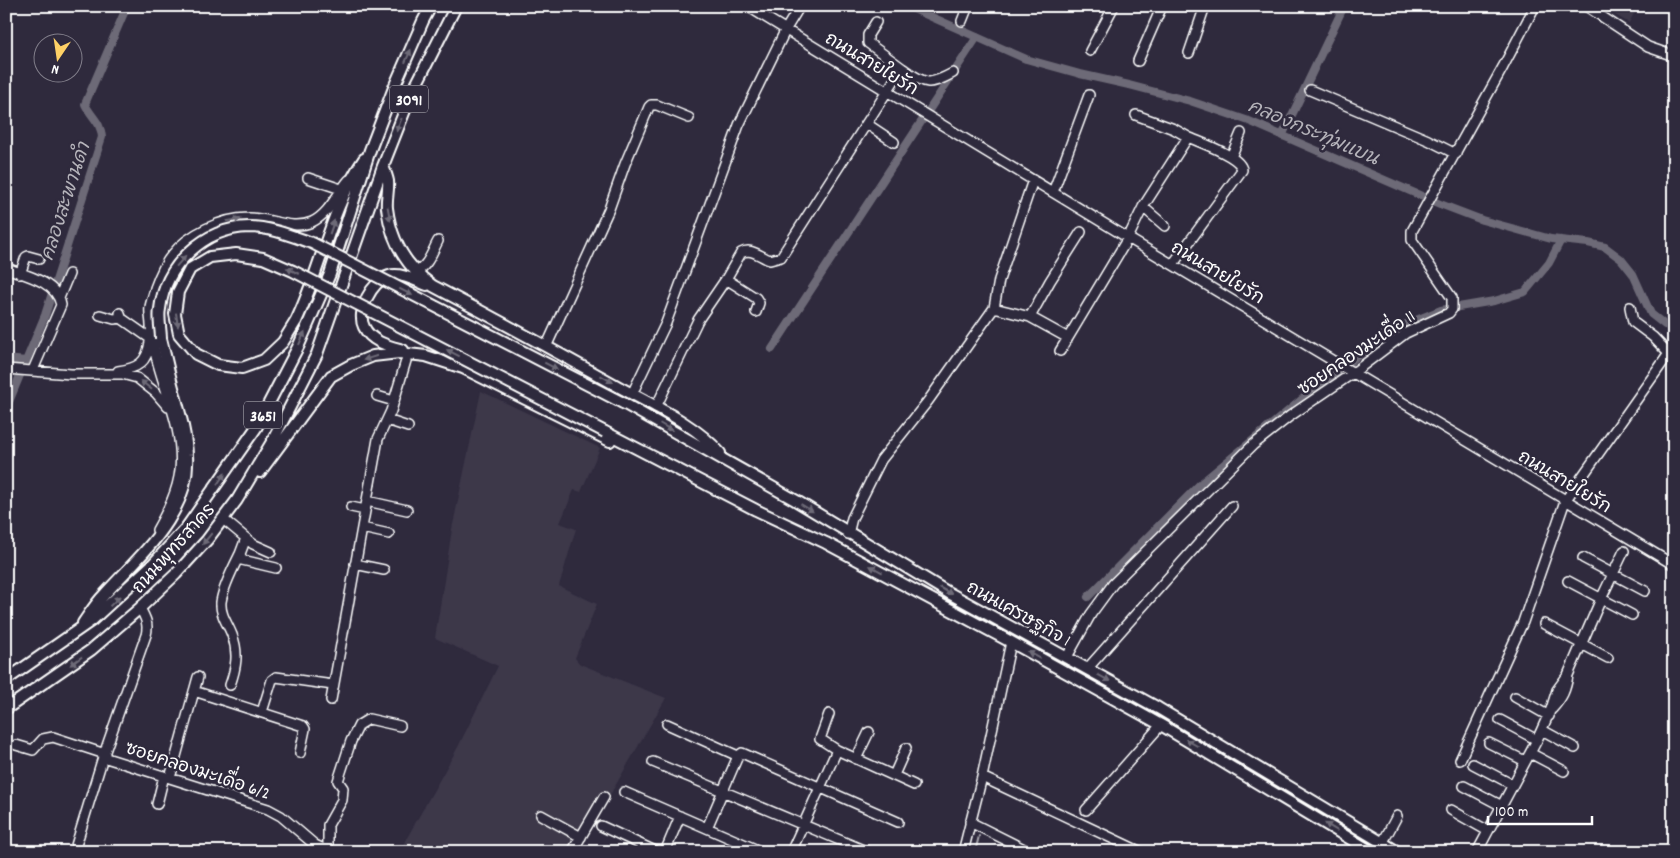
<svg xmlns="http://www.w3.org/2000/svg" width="1680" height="858" viewBox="0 0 1680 858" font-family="Dekko,'Playpen Sans Thai',sans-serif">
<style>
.built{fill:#3c3749}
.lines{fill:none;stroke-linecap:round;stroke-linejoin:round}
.stream{stroke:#a7a6ad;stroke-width:2}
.canal{stroke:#6d6a77;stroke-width:8}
.minor-casing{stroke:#fff;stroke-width:12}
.major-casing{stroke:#fff;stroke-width:14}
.minor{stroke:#2f2a3d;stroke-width:9}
.major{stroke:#2f2a3d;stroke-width:10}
.major-bridge-casing{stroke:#fff;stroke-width:14;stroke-linecap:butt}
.major-bridge{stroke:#2f2a3d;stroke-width:10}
.oneway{fill:#6d6a77}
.labels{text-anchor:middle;stroke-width:5;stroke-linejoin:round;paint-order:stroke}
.shield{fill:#2f2a3d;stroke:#c1bfc5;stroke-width:1}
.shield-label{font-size:16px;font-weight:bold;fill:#fff}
.street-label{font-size:18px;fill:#fff;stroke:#2f2a3d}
.water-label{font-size:19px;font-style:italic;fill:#b6b4bb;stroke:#2f2a3d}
</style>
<rect width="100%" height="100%" fill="#2f2a3d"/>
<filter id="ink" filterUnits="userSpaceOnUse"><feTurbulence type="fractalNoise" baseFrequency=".02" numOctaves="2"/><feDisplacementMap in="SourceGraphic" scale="10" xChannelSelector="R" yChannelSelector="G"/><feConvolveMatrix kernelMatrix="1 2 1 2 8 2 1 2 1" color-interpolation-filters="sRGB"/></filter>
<g filter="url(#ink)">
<path class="built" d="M1600,6H1638L1629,23Z
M481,391L600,448L581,492L574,490L560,523L576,529L559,586L597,604L575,658L580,664L666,698L577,852H399L458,747L498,666L435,638L452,529Z"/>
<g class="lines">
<path class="stream" d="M975,852L979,836"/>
<path class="canal" d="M907,6L1026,59L1080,74L1129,85L1190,101L1249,121L1440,204L1482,220L1551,239L1588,243L1605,247L1621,259L1633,274L1651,314L1665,325L1674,327
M1282,136L1344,6
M772,349L977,37
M6,359L26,361
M6,409L45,315L102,137C101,122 91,117 85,104L127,6
M1088,597L1200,484L1300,401L1389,331L1441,310L1494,301L1525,292L1549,263L1561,240"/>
<defs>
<path id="minor" d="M747,6L1128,238L1674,565
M1586,6L1648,47L1674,56
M962,21L968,6
M1090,51L1114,6
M1189,53L1205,6
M1138,61L1162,6
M902,68C926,84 927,87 953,73
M1310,90L1428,140L1456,154
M867,124L894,142
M1231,157L1241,133
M308,178L341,189
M1053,192L1089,95
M1143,207L1165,226
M1173,264L1242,170C1241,156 1201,143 1188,137
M6,268C26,275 57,282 61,305L33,370
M416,272C428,266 432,252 438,241
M20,274L26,257L28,256L39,259
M726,279L756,298L759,303L756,312
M59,298L69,274
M1630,307L1633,322L1653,337L1674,359
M994,308L1030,317L1068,338L1060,351
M120,313L121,318L151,339
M100,315L114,319L121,318
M1030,317L1050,281L1081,232
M1068,338L1128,238L1143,207L1188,137L1174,129L1136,115
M547,345L609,209L625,164L649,107L651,105H657L689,118
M6,369L71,374H122L137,378L156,393L168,407
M118,371C138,368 147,363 150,342
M632,394L666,323L739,125L786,29L800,6
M377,396L394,401
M656,407L698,320L726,279L741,253C752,247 760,257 770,260L781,257L902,68L868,43V35L876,22
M387,420L408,427
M367,501L407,510
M351,507L365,510
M223,519L253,544L271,552
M362,528L389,534
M157,530C167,512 178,491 180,470C185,421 154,374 151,326C151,320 149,313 150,307C151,301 154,294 155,288C159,277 164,264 172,255C188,234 222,218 248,218C269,217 292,231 312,222C329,214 337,194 349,180
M848,534L852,518L881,460L928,401L994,308L999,280L1033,180
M246,538L240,554L242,560L276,568
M1583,558L1645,591
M355,564L384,570
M1568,581L1632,615
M1544,624L1608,658
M1067,657L1091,614L1113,584L1253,445L1290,416L1353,373L1406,333L1449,313L1452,309V298L1412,240V231L1503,67L1535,6
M1087,669L1232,506
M230,685C236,668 239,653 232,635C228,624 220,615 221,602C223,587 233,568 240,554
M194,691L303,726L305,729L300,753
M1515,697L1549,716
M331,700L378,439L391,411L408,354
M1552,709C1562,698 1566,690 1568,675
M262,712L272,680L276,677L333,685
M829,714L820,739L837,750
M1500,720L1537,740
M667,724L738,756
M1542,730L1575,748
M1489,743L1525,761
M16,745L33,750L43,739L53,737L105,754
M1530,753L1564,771
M103,757L268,809L281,816L315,845L330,852
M856,759L869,732
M1460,760L1523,622L1565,501L1668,355
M653,762L868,852
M1473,764L1513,785
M894,775L906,748
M982,777L1141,852
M170,778L198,677
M1464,786L1502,806
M624,792L762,852
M157,804L164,776
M1086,810L1161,725
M1451,810L1488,831
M541,815L581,837
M970,822L1030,852
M601,826L657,852
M707,828L738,756L742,753L898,822
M1383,842L1397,816
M328,851V825L342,800L343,788L338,781L351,741L359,725L369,719L400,726
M74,852L103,757L146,635C149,624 145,617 140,608
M572,852L604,797
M665,852L680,816
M791,852L837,750L914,785
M963,852L982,777L1011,642
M1477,852L1537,740L1551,709L1557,690L1568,675L1601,599L1624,551"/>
<path id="major" d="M383,166C385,171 387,176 388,181C389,190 386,199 387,208C391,241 406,267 433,286C496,319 559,353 621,388C654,406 695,424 720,453
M296,321C321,269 331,207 364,159
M403,350C389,346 371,342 364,327C356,311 372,281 389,276C400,272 416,281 427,285
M623,403L795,500L949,593L1158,708L1398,852
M605,432L756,510L826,543L1011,642L1161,725L1372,852
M260,472L331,376L351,365L373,356L399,353L426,356L463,368L610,441
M83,623C90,613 96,603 104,595C140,555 191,514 187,455C186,431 178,407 172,384C168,369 165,354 161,339
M6,680L91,621L152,565L186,528L256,428L299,345L330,274L370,150L395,85L423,21L431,6
M6,709L91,650L140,608L176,574L207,540L237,500L273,440L317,354L383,166L411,95L456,6"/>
</defs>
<use href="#minor" class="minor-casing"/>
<use href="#major" class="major-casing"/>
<use href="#minor" class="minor"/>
<use href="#major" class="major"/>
<defs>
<path id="major-bridge" d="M296,321L283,342L264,360L242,368L218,365L196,354L179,334L175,314L178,292L190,269L210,257L236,254L263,258L293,271L605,432
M161,339C161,330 158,318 160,309C165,265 204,228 249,227C270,227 292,236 312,243L623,403"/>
</defs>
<use href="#major-bridge" class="major-bridge-casing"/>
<use href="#major-bridge" class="major-bridge"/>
</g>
<defs><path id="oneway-solid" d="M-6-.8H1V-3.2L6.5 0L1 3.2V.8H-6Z" transform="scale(1.25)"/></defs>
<g class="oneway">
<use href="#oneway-solid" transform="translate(408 56) rotate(-66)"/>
<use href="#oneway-solid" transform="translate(399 125) rotate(111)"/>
<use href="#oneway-solid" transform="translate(389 214) rotate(79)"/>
<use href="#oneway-solid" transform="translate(234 220) rotate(-9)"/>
<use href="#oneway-solid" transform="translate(332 227) rotate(-71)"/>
<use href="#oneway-solid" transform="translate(181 261) rotate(-49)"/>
<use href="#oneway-solid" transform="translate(293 271) rotate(-155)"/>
<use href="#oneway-solid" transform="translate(406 292) rotate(27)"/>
<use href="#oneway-solid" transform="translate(177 320) rotate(82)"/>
<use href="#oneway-solid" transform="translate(302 338) rotate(-66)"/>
<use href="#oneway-solid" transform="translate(453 353) rotate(-153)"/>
<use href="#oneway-solid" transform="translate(370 358) rotate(162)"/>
<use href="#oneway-solid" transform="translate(551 366) rotate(27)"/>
<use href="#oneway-solid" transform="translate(607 379) rotate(29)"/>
<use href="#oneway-solid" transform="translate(146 385) rotate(-142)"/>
<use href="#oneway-solid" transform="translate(666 427) rotate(30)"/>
<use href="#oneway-solid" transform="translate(221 479) rotate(-55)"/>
<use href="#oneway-solid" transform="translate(807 508) rotate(32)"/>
<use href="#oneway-solid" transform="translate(207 539) rotate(129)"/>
<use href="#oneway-solid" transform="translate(876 569) rotate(-152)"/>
<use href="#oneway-solid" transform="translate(946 591) rotate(30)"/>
<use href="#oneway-solid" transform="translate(115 601) rotate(-44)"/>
<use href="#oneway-solid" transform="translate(1034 655) rotate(-151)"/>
<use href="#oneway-solid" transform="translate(76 661) rotate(144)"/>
<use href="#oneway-solid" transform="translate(1104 678) rotate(29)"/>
<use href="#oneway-solid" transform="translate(1192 743) rotate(-150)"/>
<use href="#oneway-solid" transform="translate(1331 827) rotate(-149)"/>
</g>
</g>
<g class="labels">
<g class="shield">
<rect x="390" y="85.5" width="38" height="27" rx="4"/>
<rect x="244" y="401.5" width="38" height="27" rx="4"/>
</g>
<g class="shield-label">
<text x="409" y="105">3091</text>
<text x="263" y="421">3651</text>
</g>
<g class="street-label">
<text transform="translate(872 63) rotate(31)" y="6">ถนนสายใยรัก</text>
<text transform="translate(1218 272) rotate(31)" y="6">ถนนสายใยรัก</text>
<text transform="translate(1356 352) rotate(-34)" y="6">ซอยคลองมะเดื่อ 11</text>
<text transform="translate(1565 481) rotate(31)" y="6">ถนนสายใยรัก</text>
<text transform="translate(173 548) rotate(-48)" y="6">ถนนพุทธสาคร</text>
<text transform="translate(1019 613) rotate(29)" y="6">ถนนเศรษฐกิจ 1</text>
<text transform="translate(198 770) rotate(18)" y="6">ซอยคลองมะเดื่อ 6/2</text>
</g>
<g class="water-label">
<text transform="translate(1314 131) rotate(23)" y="7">คลองกระทุ่มแบน</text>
<text transform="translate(64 201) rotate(-72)" y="7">คลองสะพานดำ</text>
</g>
</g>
<rect width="1680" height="858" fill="none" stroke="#2f2a3d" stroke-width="25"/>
<rect x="12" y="12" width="1655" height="833" fill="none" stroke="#fff" stroke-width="2" filter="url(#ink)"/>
<g transform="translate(58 58) rotate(193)"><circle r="24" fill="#2f2a3d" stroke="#827f8b"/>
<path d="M0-4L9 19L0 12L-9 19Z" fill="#ffd166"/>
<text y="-8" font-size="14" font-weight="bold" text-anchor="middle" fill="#ffffff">N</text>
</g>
<path d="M1488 816v8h104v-8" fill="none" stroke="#ffffff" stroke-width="2.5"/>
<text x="1495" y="816" font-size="15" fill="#ffffff" stroke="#2f2a3d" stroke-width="4" paint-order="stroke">100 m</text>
</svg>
